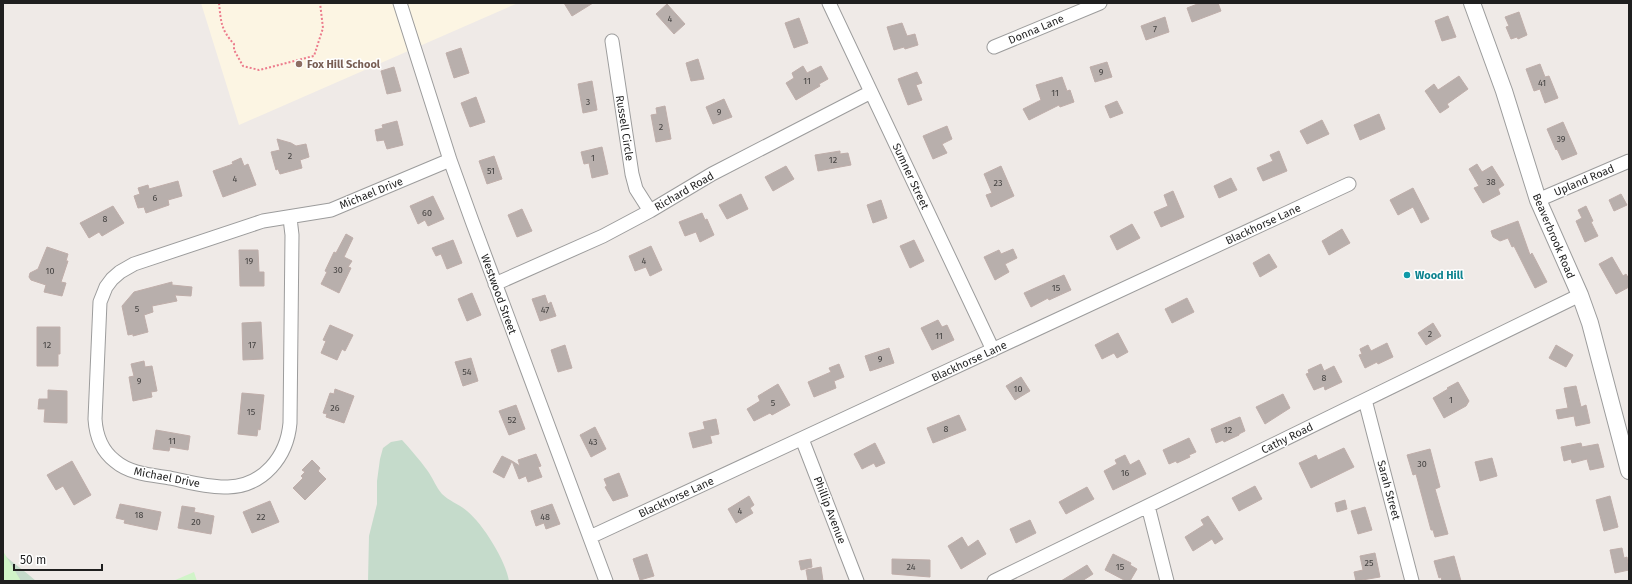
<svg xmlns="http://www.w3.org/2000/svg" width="1632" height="584" viewBox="0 0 1632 584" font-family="'Fira Sans',sans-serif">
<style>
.education{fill:#fcf5e3}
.wetland{fill:#c5dbcb}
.park{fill:#d0f4c8}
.building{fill:#b8afac;stroke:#bfaeaa}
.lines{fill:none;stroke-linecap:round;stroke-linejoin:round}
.minor-casing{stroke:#9c9c9c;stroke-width:15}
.tertiary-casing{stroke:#9c9c9c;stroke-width:18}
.path{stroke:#ec7b8c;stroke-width:2;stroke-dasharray:2 2;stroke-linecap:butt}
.minor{stroke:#fff;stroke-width:13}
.tertiary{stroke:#fff;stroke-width:16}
.education-dot{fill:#8d6e63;stroke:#fff;stroke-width:1.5}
.culture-dot{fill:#0f9aa8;stroke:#fff;stroke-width:1.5}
.labels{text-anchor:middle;stroke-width:3;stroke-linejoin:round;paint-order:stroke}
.number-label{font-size:9px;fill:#454342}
.street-label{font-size:11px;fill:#1f1f1f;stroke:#fff}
.education-label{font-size:11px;font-weight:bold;fill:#785e54;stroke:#fff;text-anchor:start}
.culture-label{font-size:11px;font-weight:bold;fill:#0d838f;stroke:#fff;text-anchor:start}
</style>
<rect width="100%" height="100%" fill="#efeae7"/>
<path class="education" d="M201,3H518L239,125Z"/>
<path class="wetland" d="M402,440C411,450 419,459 427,470C433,478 436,487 442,494C449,501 459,504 467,511C483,524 506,561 509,581H368L369,536L377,504V481L380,459L383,448L391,442Z
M3,554C14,564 25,571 36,581H3Z"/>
<path class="park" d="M3,551L21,581H3Z
M194,572L197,581H173Z"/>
<path class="building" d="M564,3H593L572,16Z
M1200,3H1218L1221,11L1192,22L1187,8Z
M667,4L685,24L674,34L656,14Z
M1519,12L1527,35L1518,39L1517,37L1511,39L1506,27L1509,26L1505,17Z
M1448,16L1456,37L1442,41L1435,21Z
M1165,17L1169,32L1146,40L1141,26Z
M799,18L808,43L794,48L785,23Z
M902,23L907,36L915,34L918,45L905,49L904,47L894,50L887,27Z
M461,48L469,73L454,78L446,53Z
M698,59L704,79L691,81L686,63Z
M1107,62L1112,77L1095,82L1090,67Z
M1540,64L1545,77L1549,76L1558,98L1545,103L1540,89L1534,91L1526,69Z
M803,66L807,73L821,66L828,79L819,84L820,86L796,100L786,83L794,78L792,73Z
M394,67L401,91L387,94L381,71Z
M917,72L922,83L916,85L922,100L908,105L898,79Z
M1459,76L1468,89L1447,104L1449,107L1440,113L1425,91L1434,84L1438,90Z
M1062,77L1067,91L1070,90L1074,102L1060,107L1059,105L1029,120L1023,109L1041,100L1036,85Z
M592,81L597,110L583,113L578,84Z
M476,97L485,122L470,127L461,103Z
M724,99L732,117L713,124L706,107Z
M1117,101L1123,113L1110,118L1105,106Z
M665,106L671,139L656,142L651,115L657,114L656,108Z
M1379,114L1385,129L1360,140L1354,125Z
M1322,120L1329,134L1307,144L1300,131Z
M397,121L403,145L387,149L384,140L377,141L375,130L383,128L382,125Z
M1563,122L1577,154L1562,160L1557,149L1556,150L1547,129Z
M947,126L952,139L942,144L947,153L933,159L923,136Z
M277,139L291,143L296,146L306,144L309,157L300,160L302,168L280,174L278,169L276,170L271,152L280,150Z
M602,147L608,174L592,178L589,163L584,164L581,152Z
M840,151V154L848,153L851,165L818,171L815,155Z
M1279,151L1287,171L1263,181L1257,168L1273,161L1270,155Z
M494,156L502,179L487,184L479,161Z
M241,158L244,166L248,164L256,185L223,197L213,171L233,164L232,162Z
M1477,164L1482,172L1492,166L1504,185L1498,189L1500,194L1483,203L1474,188L1479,186L1469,169Z
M786,166L794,179L773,191L765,177Z
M1001,166L1014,196L991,207L986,195L992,193L984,174Z
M1231,178L1237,190L1219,198L1214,186Z
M178,181L182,196L168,200L169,205L146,213L144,207L138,208L134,196L140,194L138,188L148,185L149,189Z
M1413,188L1429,219L1421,223L1413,207L1398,215L1390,200Z
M1173,191L1184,217L1161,227L1154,212L1168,206L1164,195Z
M741,194L748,209L727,219L719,205Z
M1621,194L1627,205L1614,211L1609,200Z
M433,196L444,219L428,226L425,220L418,224L410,206Z
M881,200L887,218L873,223L867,205Z
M113,206L124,223L102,236L99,232L89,238L80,223Z
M1586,206L1593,221L1591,222L1598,236L1585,242L1576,221L1582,218L1578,210Z
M522,209L532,231L517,237L508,215Z
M702,213L705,220L707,219L714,235L700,242L696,232L685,236L679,222Z
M1518,221L1530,255L1532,253L1547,282L1535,288L1514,246L1512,247L1508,238L1500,241L1493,237L1491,231Z
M1132,224L1140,238L1117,250L1110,236Z
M1342,229L1350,243L1329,255L1322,241Z
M346,234L353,238L344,257L352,261L348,267L351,268L339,293L321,284L327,272L325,271L334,252L336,253Z
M453,240L462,263L447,269L441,254L436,256L432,248Z
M914,240L924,261L910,268L900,246Z
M651,246L662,270L650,276L646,267L635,271L629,256Z
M47,247L68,254L66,261H68L61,282L66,283L62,296L44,292L46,285L31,280L29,277L30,273L38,269Z
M1013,249L1017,258L1005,264L1009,272L995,280L984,257L999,250L1001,254Z
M239,250H258L259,272H264V286H240Z
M1269,254L1277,267L1260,277L1253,263Z
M1612,257L1623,276L1626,274L1629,279V287L1616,294L1599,264Z
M1064,275L1071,290L1049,300L1048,298L1031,307L1024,293Z
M172,282V285L192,287L191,296L175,295L177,301L152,306L153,312L144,315L148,332L133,336V334L128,335L122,306L134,292Z
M472,293L481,315L467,321L458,299Z
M545,295L548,304L551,302L556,316L540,321L532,299Z
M1187,298L1194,312L1172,323L1165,309Z
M938,320L942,327L947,325L954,340L932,350L921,328Z
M261,322L263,359L243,360L242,323Z
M1433,323L1441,336L1426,345L1418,333Z
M330,325L353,335L345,351L342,349L337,360L321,353L326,341L323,340Z
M37,327H60V354H58V366H37Z
M1118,333L1128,352L1117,358L1114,353L1102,359L1095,345Z
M1387,343L1393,357L1378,364L1377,362L1365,368L1359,355L1362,354L1360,349L1368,345L1371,351Z
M565,345L572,368L558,372L551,350Z
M1556,345L1573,355L1566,367L1549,358Z
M889,348L894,363L870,371L865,356Z
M471,358L478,381L463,386L455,362Z
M144,361L145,367L152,366L157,391L151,392L152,397L133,401L129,377L134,376L131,364Z
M839,364L844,377L834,381L836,388L814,397L808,382L831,372L829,368Z
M1321,364L1324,371L1334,366L1342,382L1325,390L1324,386L1314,390L1306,374L1309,373L1308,370Z
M1021,377L1030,391L1015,400L1006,386Z
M1458,382L1469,401L1466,406L1444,418L1433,398L1448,389L1447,388Z
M778,384L790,405L772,415L770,413L754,421L747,409L760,401L758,396Z
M1576,386L1581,407L1586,405L1590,423L1576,426L1574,416L1558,419L1556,410L1568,408L1564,388Z
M335,389L354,396L344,423L326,417L327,414L323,413L330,393L334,394Z
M48,390L67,391V423L44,422L45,409H38L39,399H48Z
M242,393L264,395L260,430L258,429L257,436L238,434Z
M1283,394L1290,408L1265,424L1256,407Z
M516,405L525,429L509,435L499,411Z
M959,415L966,430L933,443L927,428Z
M1240,417L1245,431L1239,434V435L1224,442L1223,440L1216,443L1211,429Z
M716,419L719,434L710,436L712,443L693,448L689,433L705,429L703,422Z
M595,427L606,449L591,457L580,435Z
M156,430L190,436L188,450L170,447L169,451L153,449Z
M1189,438L1196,452L1189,455L1190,457L1177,463L1176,461L1169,464L1163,450Z
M875,443L885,463L876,467L874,463L862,469L854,454Z
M1581,443L1582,447L1598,444L1604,467L1590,470L1587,459L1572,463L1571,459L1564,461L1561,447Z
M1344,448L1354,467L1311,488L1299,463L1316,455L1318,460Z
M1430,449L1440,487L1435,489L1448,534L1435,537L1433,530H1431L1416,474L1413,475L1407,455Z
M536,454L541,466L538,467L542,477L528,482L526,476L519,479L512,461L520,466L518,460Z
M1125,455L1130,465L1139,460L1146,474L1113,490L1104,471L1117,464L1115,460Z
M502,456L512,461L504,478L493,472Z
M1492,458L1497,476L1480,481L1475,462Z
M312,460L320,468L318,471L326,479L305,500L293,488L303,478L301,476L305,472L302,470Z
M72,461L91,495L74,505L63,486L56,490L47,475Z
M619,473L628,496L613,501L605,487L607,486L604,479Z
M1255,486L1262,499L1239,511L1232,498Z
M1087,487L1094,499L1066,514L1059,502Z
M749,496L754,505L750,508L753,513L736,523L728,509Z
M1610,496L1618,527L1604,531L1596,500Z
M1345,500L1347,509L1337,512L1335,503Z
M270,501L279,522L252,533L243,512Z
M120,504L161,512L157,530L124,523L125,520L116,518Z
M552,504L560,524L546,529L544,523L536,526L531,511Z
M182,506L195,508L194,512L214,516L211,534L178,528Z
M1365,507L1372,530L1358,534L1351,511Z
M1208,516L1223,539L1215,544L1212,539L1193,551L1185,537L1204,525L1201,520Z
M1030,520L1036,533L1016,543L1010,529Z
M962,537L968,547L978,540L986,554L961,569L948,546Z
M1622,548L1624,558L1627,557L1629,570L1615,573L1610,550Z
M1375,553L1380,577L1356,581L1354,572L1363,570L1360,556Z
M647,554L654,576L640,580L633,559Z
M1113,554L1131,563L1130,565L1137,569L1130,581H1126L1105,570Z
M1454,556L1461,581H1442L1441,577L1439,578L1434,561Z
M811,559L812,567L801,570L799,561Z
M892,559L930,560V577L892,574Z
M1087,565L1093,574L1082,581H1061Z
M821,567L823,581H808L806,570Z"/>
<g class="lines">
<defs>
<path id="minor" d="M400,3L450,160L472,221L606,581
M829,3L993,350
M612,41L632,174L636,189L650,211
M994,47L1100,3
M1538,200L1629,161
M290,218L292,235L290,423C287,457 263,486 228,487C209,488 189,482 170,478C152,475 130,474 115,461C102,451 96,435 95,419L100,302L106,287L112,279L120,272L134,264L263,221L331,210L450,160
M495,284L603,236L650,211L712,174L871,92
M1365,400L1412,581
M802,439L857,581
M1148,506L1167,581
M590,537L1349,184
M994,581L1580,295"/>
<path id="tertiary" d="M1472,3L1504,91L1538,200L1580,295L1590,323L1629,471"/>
</defs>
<use href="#minor" class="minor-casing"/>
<use href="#tertiary" class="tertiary-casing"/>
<path class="path" d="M219,3C221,22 221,30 234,44V50L243,66L259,70L314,56L323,28L320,3"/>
<use href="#minor" class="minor"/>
<use href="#tertiary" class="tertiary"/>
</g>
<circle class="education-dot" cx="299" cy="64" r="4"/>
<circle class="culture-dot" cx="1407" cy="275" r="4"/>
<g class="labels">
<g class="number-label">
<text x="670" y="22">4</text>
<text x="1155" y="32">7</text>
<text x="1101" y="75">9</text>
<text x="807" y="84">11</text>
<text x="1542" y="86">41</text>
<text x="1055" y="96">11</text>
<text x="588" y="105">3</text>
<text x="719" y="115">9</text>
<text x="661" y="130">2</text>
<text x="1561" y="142">39</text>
<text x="290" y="159">2</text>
<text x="593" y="161">1</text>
<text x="833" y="163">12</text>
<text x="491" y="174">51</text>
<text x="235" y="182">4</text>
<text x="1491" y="185">38</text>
<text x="998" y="186">23</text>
<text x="155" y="201">6</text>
<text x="427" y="216">60</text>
<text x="105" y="222">8</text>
<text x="249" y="264">19</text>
<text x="644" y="264">4</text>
<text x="338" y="273">30</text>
<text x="50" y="274">10</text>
<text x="1056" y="291">15</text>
<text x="137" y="312">5</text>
<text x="545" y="313">47</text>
<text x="1430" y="337">2</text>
<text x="939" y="339">11</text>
<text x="47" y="348">12</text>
<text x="252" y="348">17</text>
<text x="880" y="362">9</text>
<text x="467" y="375">54</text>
<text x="1324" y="381">8</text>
<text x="139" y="384">9</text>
<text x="1018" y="392">10</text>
<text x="1451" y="403">1</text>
<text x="773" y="406">5</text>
<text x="335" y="411">26</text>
<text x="251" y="415">15</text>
<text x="512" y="423">52</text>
<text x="946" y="432">8</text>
<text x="1228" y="433">12</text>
<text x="172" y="444">11</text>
<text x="593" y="445">43</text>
<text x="1422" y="467">30</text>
<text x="1125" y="476">16</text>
<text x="740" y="514">4</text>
<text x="139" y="518">18</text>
<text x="261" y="520">22</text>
<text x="545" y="520">48</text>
<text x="196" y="525">20</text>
<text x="1369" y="566">25</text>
<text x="911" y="570">24</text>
<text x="1120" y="570">15</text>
</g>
<g class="street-label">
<text transform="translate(1036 29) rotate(-23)" y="4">Donna Lane</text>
<text transform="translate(625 128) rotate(81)" y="4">Russell Circle</text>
<text transform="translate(911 176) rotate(65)" y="4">Sumner Street</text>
<text transform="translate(1584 180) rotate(-23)" y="4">Upland Road</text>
<text transform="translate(684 191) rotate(-30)" y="4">Richard Road</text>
<text transform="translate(371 193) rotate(-22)" y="4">Michael Drive</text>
<text transform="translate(1263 224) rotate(-25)" y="4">Blackhorse Lane</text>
<text transform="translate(1554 236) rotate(67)" y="4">Beaverbrook Road</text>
<text transform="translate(499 294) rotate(70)" y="4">Westwood Street</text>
<text transform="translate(969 361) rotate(-25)" y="4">Blackhorse Lane</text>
<text transform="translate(1287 438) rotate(-26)" y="4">Cathy Road</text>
<text transform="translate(167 477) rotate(11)" y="4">Michael Drive</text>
<text transform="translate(1389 490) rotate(75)" y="4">Sarah Street</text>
<text transform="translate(676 497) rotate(-25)" y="4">Blackhorse Lane</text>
<text transform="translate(830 510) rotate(69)" y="4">Phillip Avenue</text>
</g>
<g class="education-label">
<text x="307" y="68">Fox Hill School</text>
</g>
<g class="culture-label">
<text x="1415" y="279">Wood Hill</text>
</g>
</g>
<rect width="1632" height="584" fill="none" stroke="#1f1f1f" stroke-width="8"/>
<path d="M14 564v6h88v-6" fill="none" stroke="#1f1f1f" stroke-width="2"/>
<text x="20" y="564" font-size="12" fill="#1f1f1f" stroke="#ffffff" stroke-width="3" paint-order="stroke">50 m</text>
</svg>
